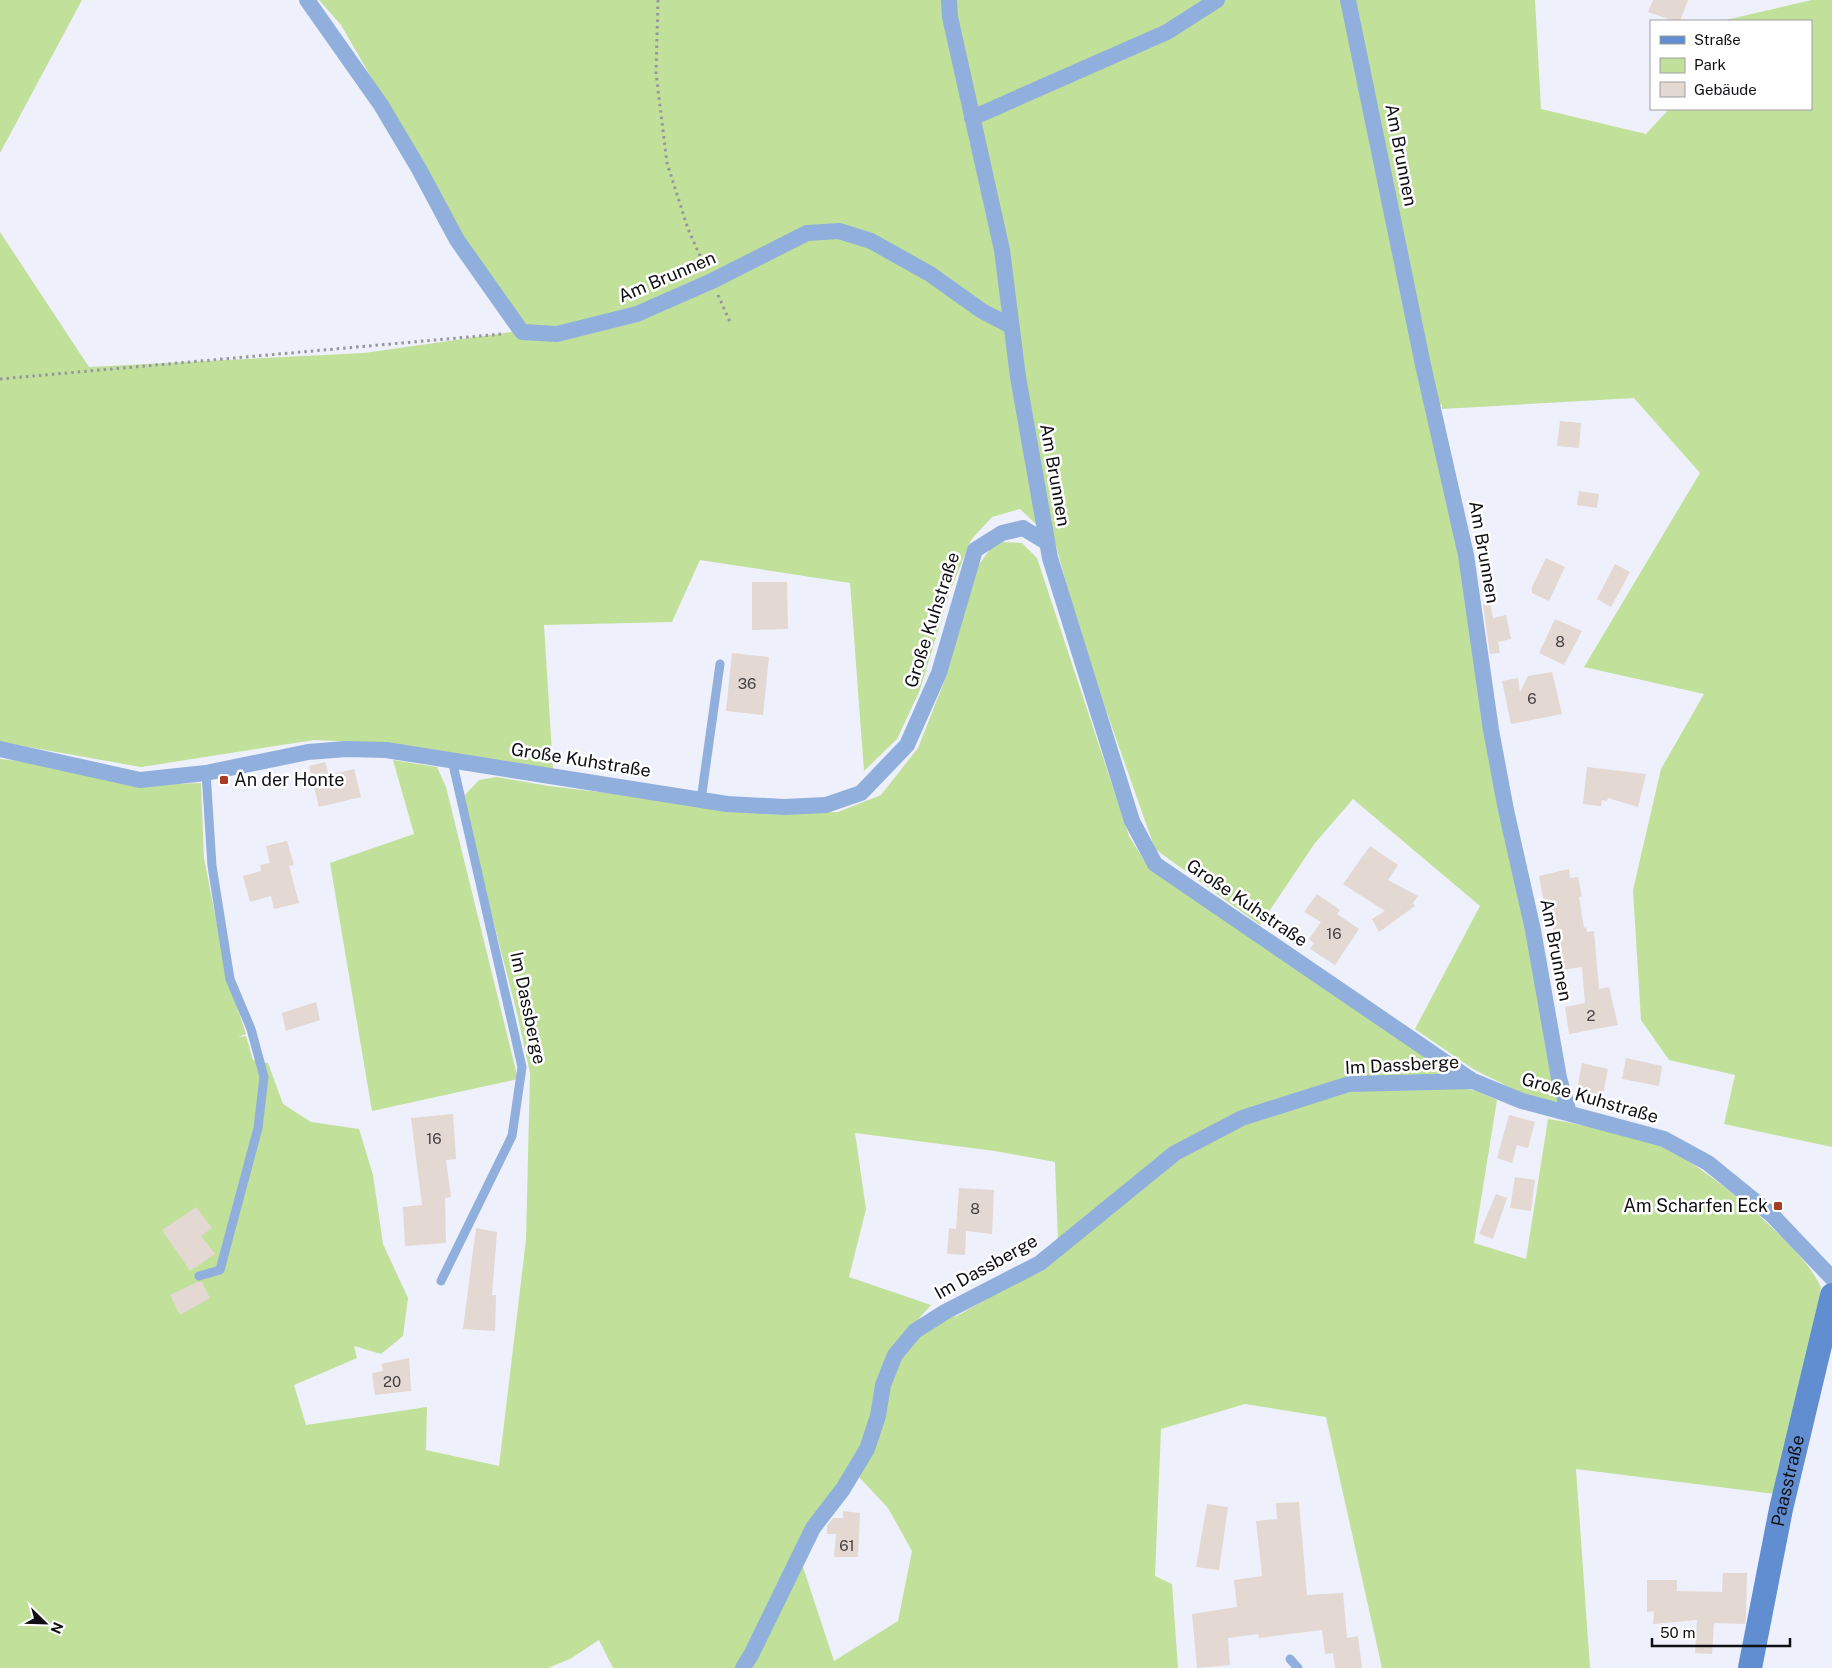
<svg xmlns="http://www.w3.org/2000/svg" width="1832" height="1668" viewBox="0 0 1832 1668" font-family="'Public Sans',sans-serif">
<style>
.green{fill:#c1e09a}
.building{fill:#e3d8d2}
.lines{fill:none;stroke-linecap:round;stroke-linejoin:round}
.path{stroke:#95969e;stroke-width:3;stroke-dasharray:2.5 4;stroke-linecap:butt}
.lane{stroke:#90afdd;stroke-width:9}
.street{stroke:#90afdd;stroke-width:16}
.secondary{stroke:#618dd1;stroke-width:24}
.poi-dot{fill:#a63d23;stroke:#fff;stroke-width:2}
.labels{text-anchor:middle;stroke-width:5;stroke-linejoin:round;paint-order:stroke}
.number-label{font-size:15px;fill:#454244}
.street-label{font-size:18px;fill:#101014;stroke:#fff}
.poi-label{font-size:18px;fill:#101014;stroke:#fff;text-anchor:start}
</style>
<rect width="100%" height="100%" fill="#eef0fb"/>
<path class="green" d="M0,0H82L0,153Z
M319,0H1535L1541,109L1646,134L1669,109H1811V21H1721L1812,0H1832V1147L1724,1124L1735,1075L1669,1060L1641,1020L1633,890L1661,769L1704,694L1584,667L1700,473L1634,398L1442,409V404L1429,411L1461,559L1559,1104L1521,1093L1473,1069L1415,1029L1480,906L1353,799L1315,843L1260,925L1155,849L1082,642L1055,542L1020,509L992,517L971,540L949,594L920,690L897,739L864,771L850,583L700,560L672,622L544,625L553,769L384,743L314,740L141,767L0,742V232L89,367L364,353L525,330L456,225L341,25Z
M1003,542L1022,543L1037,558L1129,836L1145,862L1443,1068L1441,1076L1243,1111L1058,1241L1055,1162L995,1151L855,1133L866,1209L849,1277L931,1305L897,1343L872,1426L737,1668H613L599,1640L570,1659L548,1668H0V759L20,761L139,785L201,783L204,858L227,976L246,1034L238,1037L246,1036L253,1060L268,1063L283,1104L311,1122L359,1129L373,1175L383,1244L408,1298L403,1336L381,1354L354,1346L357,1358L294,1385L306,1425L427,1407L426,1450L499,1466L526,1240L530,1073L517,1013L467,819L465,795L479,780L497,777L549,786L774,813L838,812L881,795L918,748L946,677L976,569L990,549Z
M393,760L437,767L446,787L518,1079L372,1111L330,863L414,834Z
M1456,1087L1476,1091L1497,1100L1474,1243L1526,1259L1548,1119C1574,1123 1600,1129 1626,1135C1636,1138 1649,1139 1659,1144C1700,1163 1805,1246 1821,1288L1775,1494L1576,1469L1590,1668H1382L1326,1417L1245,1404L1161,1429L1155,1576L1172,1584L1178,1668H753L801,1561L834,1661L898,1621L912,1551L888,1508L858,1476C870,1441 891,1360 916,1337C928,1326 941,1319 957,1316L1051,1262L1177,1159L1241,1125L1353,1088Z"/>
<path class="building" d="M1653,0H1688L1680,21H1674L1648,12Z
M1560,421L1581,423L1579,448L1557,446Z
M1579,491L1599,494L1597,508L1577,505Z
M1546,558L1565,567L1549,601L1532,593V587Z
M1615,564L1630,572L1611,607L1597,599Z
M752,582H787L788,629L752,630Z
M1490,603L1493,618L1506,615L1511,639L1498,642L1500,653L1490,654L1483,604Z
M1555,619L1582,631L1564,665L1539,653Z
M732,653L769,657L763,715L726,711Z
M1552,672L1562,714L1511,724L1502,681L1518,678L1520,692L1528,676Z
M325,762L329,775L354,769L361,797L319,807L309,766Z
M1587,767L1646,774L1638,807L1608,798L1607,801L1602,800L1601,806L1583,804Z
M287,841L294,865L289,866L299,903L274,909L271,896L250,902L243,876L261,871L260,865L270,863L266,846Z
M1370,846L1398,865L1388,880L1418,896L1413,903L1415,906L1379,932L1372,919L1385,911L1343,884Z
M1569,869L1570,878L1578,877L1582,896L1579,897L1584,928L1586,927L1587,932L1594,931L1599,989L1609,987L1618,1025L1569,1034L1565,1007L1585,1003L1582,967L1561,970L1550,913L1546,914L1539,876Z
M1317,894L1340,910L1337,914L1359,929L1335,965L1310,949L1314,943L1309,939L1321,922L1304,912Z
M316,1002L320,1020L286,1031L282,1013Z
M1626,1058L1662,1066L1659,1086L1622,1079Z
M1582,1063L1608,1069L1602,1100L1576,1096Z
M453,1114L456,1159L446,1160L451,1197L445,1198L446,1243L405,1246L403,1207L422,1205L411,1118Z
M1509,1115L1535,1122L1528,1148L1517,1145L1512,1163L1497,1158Z
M1515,1177L1535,1180L1531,1211L1510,1208Z
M959,1188L994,1190L992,1234L966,1231L965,1255L947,1254L949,1228L956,1229Z
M1496,1194L1507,1198L1493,1239L1479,1234Z
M196,1207L212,1228L201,1236L215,1254L190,1271L162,1230Z
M476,1228L497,1232L492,1295H496L495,1331L463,1329Z
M197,1282H202L210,1298L180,1315L170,1295Z
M409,1358L411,1391L375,1395L372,1373L383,1371L381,1364Z
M1299,1502L1307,1595L1343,1593L1347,1638L1358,1636L1362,1668H1335L1333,1653L1325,1654L1322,1630L1259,1638L1258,1634L1228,1638L1230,1665L1197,1668L1192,1614L1237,1607L1234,1580L1262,1576L1256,1521L1277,1519L1276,1503Z
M1207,1504L1228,1507L1219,1570L1196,1567Z
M843,1511L860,1513L858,1557H834L836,1534H827V1526L833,1518H843Z
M1723,1573H1747L1746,1616L1745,1624L1714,1623L1712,1654L1695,1653L1697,1620L1653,1624L1654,1611L1647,1612V1580H1677V1591L1722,1592Z"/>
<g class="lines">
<path class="path" d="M658,0L656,73L667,163L688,229L705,267
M718,295L730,322
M0,379L502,334"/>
<path class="lane" d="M701,800L720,664
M199,1276L220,1270L258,1128L264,1077L251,1029L230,979L212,866L206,773
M441,1281L512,1136L522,1067L452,760
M1290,1659L1298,1668"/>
<path class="street" d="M307,0L381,105L419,169L457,240L522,332L557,334L637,314L712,281L807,233L839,231L871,241L930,274L982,311L1011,326
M949,0L950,17L1002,250L1018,377L1050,558L1132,821L1155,864L1473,1081L1522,1101L1664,1139L1708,1163L1772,1215L1832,1278
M1348,0L1423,365L1466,555L1491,730L1506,810L1533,930L1559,1078L1569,1113
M972,118L1167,32L1217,0
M0,749L140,780L206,773L308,752L346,749L386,750L727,804L785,807L826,805L861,793L907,745L939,673L975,550L1002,533L1023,528L1046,542
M743,1668L751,1655L813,1528L843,1489L867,1449L878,1416L883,1385L895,1355L915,1331L945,1312L1040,1263L1175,1153L1242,1118L1349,1084L1473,1081"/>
<path class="secondary" id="s1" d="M1750,1668L1781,1509L1832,1295"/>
</g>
<g class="poi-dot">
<rect x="219" y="775" width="10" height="10" rx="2.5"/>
<rect x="1773" y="1201" width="10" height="10" rx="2.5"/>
</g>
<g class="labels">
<g class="number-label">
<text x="1560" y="647">8</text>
<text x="747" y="689">36</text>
<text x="1532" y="704">6</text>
<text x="1334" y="939">16</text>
<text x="1591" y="1021">2</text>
<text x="434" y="1144">16</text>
<text x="975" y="1214">8</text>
<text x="392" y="1387">20</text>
<text x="847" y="1551">61</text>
</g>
<g class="street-label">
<text transform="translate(1401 155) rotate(79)" y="6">Am Brunnen</text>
<text transform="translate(667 277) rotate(-23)" y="6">Am Brunnen</text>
<text transform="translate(1055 475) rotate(80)" y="6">Am Brunnen</text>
<text transform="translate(1484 552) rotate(80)" y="6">Am Brunnen</text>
<text transform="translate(932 620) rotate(-72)" y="6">Große Kuhstraße</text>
<text transform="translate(581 760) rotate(9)" y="6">Große Kuhstraße</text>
<text transform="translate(1247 903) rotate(34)" y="6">Große Kuhstraße</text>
<text transform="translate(1556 950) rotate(79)" y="6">Am Brunnen</text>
<text transform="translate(528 1008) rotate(78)" y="6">Im Dassberge</text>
<text transform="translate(1402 1065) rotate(-3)" y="6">Im Dassberge</text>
<text transform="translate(1590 1098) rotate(16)" y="6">Große Kuhstraße</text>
<text transform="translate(986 1267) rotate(-29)" y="6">Im Dassberge</text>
<text dy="6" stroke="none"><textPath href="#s1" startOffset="191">Paasstraße</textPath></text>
</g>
<g class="poi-label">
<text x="234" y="786">An der Honte</text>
<text x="1768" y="1212" text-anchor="end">Am Scharfen Eck</text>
</g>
</g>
<rect x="1650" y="20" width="162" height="90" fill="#ffffff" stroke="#9f9fa1"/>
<rect x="1660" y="36" width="25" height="8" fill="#618dd1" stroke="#9f9fa1"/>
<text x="1694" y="45" font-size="15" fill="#101014">Straße</text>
<rect x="1660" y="58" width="25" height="15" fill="#c1e09a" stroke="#9f9fa1"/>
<text x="1694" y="70" font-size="15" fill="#101014">Park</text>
<rect x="1660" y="82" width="25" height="15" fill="#e3d8d2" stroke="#9f9fa1"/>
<text x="1694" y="95" font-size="15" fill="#101014">Gebäude</text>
<g transform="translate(45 1623) rotate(113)" stroke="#ffffff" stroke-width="4" paint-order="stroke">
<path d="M0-4L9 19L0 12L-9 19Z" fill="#101014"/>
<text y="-8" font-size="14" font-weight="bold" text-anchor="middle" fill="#101014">N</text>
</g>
<path d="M1652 1638v8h138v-8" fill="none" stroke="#101014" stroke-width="2.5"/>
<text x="1660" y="1638" font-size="15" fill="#101014" stroke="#ffffff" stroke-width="4" paint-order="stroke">50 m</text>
</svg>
